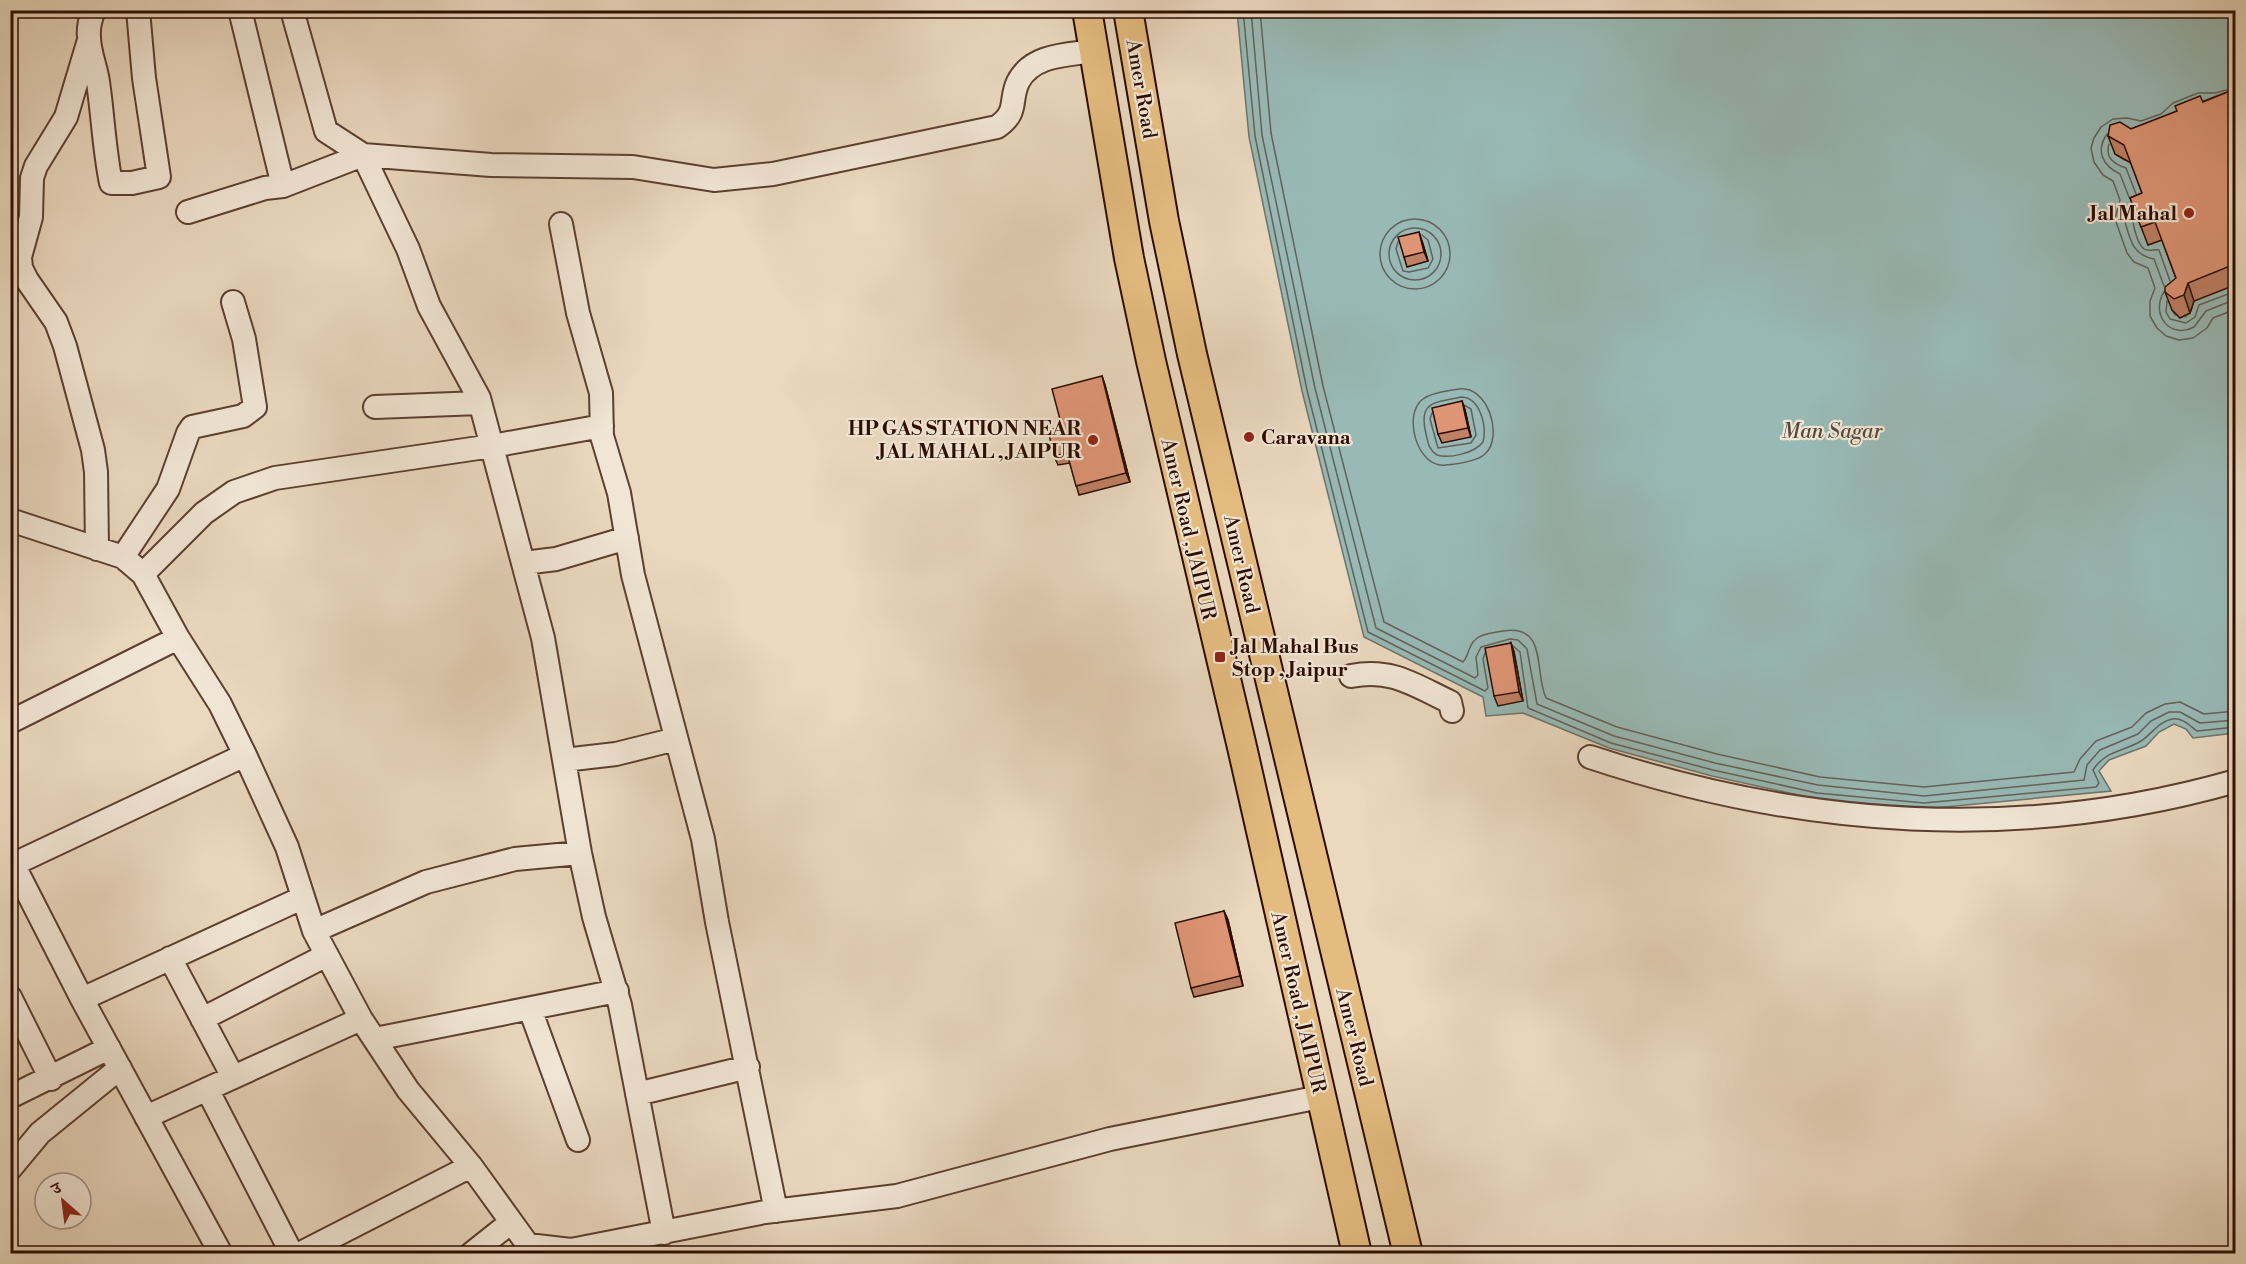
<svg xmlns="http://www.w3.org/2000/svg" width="2246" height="1264" viewBox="0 0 2246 1264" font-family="'Libre Bodoni','Noto Serif Devanagari',serif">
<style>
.water{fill:#98b9b5;stroke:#6d746d;stroke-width:1.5}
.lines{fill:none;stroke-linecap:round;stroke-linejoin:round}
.shore{stroke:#62625a;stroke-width:1.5}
.minor-casing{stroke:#5c3f30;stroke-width:26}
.major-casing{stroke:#2c0c00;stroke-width:32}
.minor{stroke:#f1e6d5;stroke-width:22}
.major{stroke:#e5bc80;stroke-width:28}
.wall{fill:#bf8065;stroke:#2c0c00;stroke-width:1.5}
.shaded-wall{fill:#9b6853;stroke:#2c0c00;stroke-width:1.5}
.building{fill:#de9576;stroke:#2c0c00;stroke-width:1.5}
.poi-dot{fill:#8f2418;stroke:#f1e6d5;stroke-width:2}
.labels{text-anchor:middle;stroke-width:4.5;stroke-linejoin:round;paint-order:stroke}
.street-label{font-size:20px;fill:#2c0c00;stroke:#f1e6d5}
.poi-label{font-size:20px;font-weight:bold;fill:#2c0c00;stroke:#f1e6d5;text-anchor:end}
.water-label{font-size:21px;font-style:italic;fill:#52493f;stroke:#f1e6d5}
</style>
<rect width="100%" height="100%" fill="#ead8bf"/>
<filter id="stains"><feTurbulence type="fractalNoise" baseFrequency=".00333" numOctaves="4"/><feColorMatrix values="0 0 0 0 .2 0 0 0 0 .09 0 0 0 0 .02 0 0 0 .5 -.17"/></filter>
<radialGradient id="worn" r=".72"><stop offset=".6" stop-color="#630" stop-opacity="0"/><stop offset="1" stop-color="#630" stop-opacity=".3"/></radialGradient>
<path class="water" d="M1237,11H2235V110L2115,154L2124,160L2129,159L2149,211L2148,245L2162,240L2183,298L2172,310L2175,315L2186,317L2192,308L2191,302L2235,285V733L2193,738L2186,729L2174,724L2159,732L2146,746L2109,760L2099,771L2111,791L1924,809L1816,799L1712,776L1609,748L1523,713L1486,716L1483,697L1364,637L1302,391L1249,137Z"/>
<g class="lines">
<path class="shore" d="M1243,10L1255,136L1307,390L1368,632L1485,691L1488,688L1483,659L1485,653
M1251,10L1262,135L1315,388L1376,628L1475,678L1478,675L1476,657L1481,647L1510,639L1518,640L1527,649L1537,704L1614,736L1715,763L1818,785L1924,796L2084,780L2087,765L2100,750L2138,734L2151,721L2169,712H2180L2200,723L2236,720
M1260,10L1271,133L1323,386L1384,622L1463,662C1469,656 1468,645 1476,639C1483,633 1494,633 1503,631C1548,623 1534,673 1546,698L1617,727L1717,754L1820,777L1924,787L2074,772L2080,759L2096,741L2132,727L2146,713L2165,704L2180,702L2204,714L2236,711
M2234,88L2215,93H2198L2173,103L2161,114L2141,121L2127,118L2113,119L2101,127L2094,138L2091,148L2094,162L2103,175L2113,181L2120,200L2115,219L2127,253L2134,262L2148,268L2155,288L2150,301V316L2157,328L2166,336L2179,340L2193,338L2207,328L2213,318L2236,309
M2107,134C2095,151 2103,166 2120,174L2129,197
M2109,144C2105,158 2114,164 2126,168L2136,194
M2131,203L2124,218C2130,239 2132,255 2154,259L2164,286
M2134,211C2130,218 2137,244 2144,249C2148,252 2155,249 2159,250L2170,281
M1380 254a35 35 0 1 1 70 0a35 35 0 1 1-70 0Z
M1389 254a26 26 0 1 1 52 0a26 26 0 1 1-52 0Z
M1398,242L1396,249L1403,271L1409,272L1428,268L1433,259L1428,240L1422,235
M2164,292C2150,314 2170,340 2194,327L2206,311L2236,299
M2167,301L2166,312L2170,319L2186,323L2195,317L2199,305L2236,291
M1459,389C1488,385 1504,437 1485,454C1476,462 1457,464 1446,465C1417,469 1402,414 1423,399C1433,392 1448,391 1459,389Z
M1461,397C1480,397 1487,426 1483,442C1475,453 1449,459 1437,455C1429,450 1428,443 1426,434C1418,401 1434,403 1461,397Z
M1432,413L1430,419L1438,448L1471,443L1476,435L1471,409L1464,405
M1513,646L1520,652L1528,708L1611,743L1713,770L1817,793L1924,803L2096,787L2099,783L2093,770C2106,750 2123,752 2141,741C2152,734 2158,722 2172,719C2182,717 2190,726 2197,731L2236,727"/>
<defs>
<path id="minor" d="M94,10C90,20 88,27 89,37C89,52 96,67 98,82C103,116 104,149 111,183H132L159,177L144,78L138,10
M240,10L283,186
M292,10L326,131L363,155L408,249L429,306L479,398L543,638L580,853L594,917L620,1005L664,1233
M89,40L66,117L36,166L32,178L31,217L20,257L21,268L27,280L56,322L65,346L93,450L96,472L97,549
M188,212L265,188L283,186L363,155L491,165L633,167L714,180L773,174L997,127C1019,112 1009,101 1018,82C1032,54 1068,55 1094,51
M561,224L578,313L601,393L602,436L619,493L633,575L703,839L717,922L776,1211
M375,407L480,403
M10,520L123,557L143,574L178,638L220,704L245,755L287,847L314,931L361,1019L408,1090L471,1166L528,1245L571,1250L765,1212L897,1196L1110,1139L1320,1097
M123,557L168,489L188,433L192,427L243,416L255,407L244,339L233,302
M524,563L556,559L627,538
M143,574L204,513L234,492L275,478L492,446L602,426
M1351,676C1392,668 1414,685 1450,702L1452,711
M10,722L178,638
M1590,757C1801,827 2020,843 2236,781
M564,760L616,754L676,739
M10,858L82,999L221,1254
M14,864L245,755
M314,931L426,882L515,859L580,853
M170,958L233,1077
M10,997L51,1079
M82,999L302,898
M530,1009L578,1140
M202,1019L327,955
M375,1039L617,991
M207,1089L292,1254
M637,1094L748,1067
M10,1097L109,1048
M146,1117L361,1019
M10,1169L40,1133L120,1068
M299,1254L471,1166
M471,1254L510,1223"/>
<path id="major" d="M1087,10L1129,258L1151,361L1242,747L1357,1254
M1128,10L1164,221L1192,354L1408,1254"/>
</defs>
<use href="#minor" class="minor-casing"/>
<use href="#major" class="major-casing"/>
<use href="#minor" class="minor"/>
<use href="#major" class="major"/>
</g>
<path class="wall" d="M2235,89V285L2194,301L2190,313L2180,318L2172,310L2165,292L2176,278L2162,240L2148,245L2130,198L2142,193L2131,163L2115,154L2108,136L2131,129Z
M1422,241L1428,261L1407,267L1404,257Z
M1102,376L1105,385L1130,482L1079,495L1070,463L1058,465L1054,456L1062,427Z
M1462,401L1465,410L1471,437L1442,443L1438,434Z
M1511,643L1514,652L1523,701L1498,706L1494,696Z
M1224,911L1228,920L1243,986L1194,997L1191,988Z"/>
<path class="shaded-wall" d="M1419,232L1422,241L1428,261L1424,252Z
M2188,283L2194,301L2190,313L2184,295Z
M1102,376L1105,385L1130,482L1126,473Z
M1462,401L1465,410L1471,437L1468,428Z
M1511,643L1514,652L1523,701L1519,692Z
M1224,911L1228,920L1243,986L1240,976Z"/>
<path class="building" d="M2235,89V264L2188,283L2184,295L2174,299L2165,292V287L2176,278L2155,222L2141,227L2130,198L2142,193L2124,145L2108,136L2110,125L2120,122L2131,129L2177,111L2175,106L2200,96L2203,102Z
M1419,232L1424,252L1404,257L1398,237Z
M1102,376L1126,473L1076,486L1067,453L1054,456L1048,430L1062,427L1052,389Z
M1462,401L1468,428L1438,434L1432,408Z
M1511,643L1519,692L1494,696L1485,648Z
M1224,911L1240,976L1191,988L1175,923Z"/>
<g class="poi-dot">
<circle cx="2189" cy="213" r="6"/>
<circle cx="1249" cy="437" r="6"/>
<circle cx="1093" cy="440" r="6"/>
<rect x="1214" y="651" width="12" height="12" rx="3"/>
</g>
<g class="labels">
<g class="street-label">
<text transform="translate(1142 89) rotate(80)" y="7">Amer Road</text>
<text transform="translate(1189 529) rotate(77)" y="7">Amer Road , JAIPUR</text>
<text transform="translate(1242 564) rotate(77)" y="7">Amer Road</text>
<text transform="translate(1299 1002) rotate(77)" y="7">Amer Road , JAIPUR</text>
<text transform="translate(1355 1037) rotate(76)" y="7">Amer Road</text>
</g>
<g class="poi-label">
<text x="2177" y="220">Jal Mahal</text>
<text x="1081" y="435">HP GAS STATION NEAR<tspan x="1081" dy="23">JAL MAHAL , JAIPUR</tspan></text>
<text x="1261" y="444" text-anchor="start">Caravana</text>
<text x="1232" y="653" text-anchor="start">Jal Mahal Bus<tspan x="1232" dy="23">Stop , Jaipur</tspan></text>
</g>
<g class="water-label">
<text x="1832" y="438">Man Sagar</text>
</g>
</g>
<rect width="2246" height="1264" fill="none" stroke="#ead8bf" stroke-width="36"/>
<rect x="12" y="12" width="2222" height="1240" fill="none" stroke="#2c0c00" stroke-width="3"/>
<rect x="18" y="18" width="2210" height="1228" fill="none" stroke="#2c0c00" stroke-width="1.5"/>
<g transform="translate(63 1201) rotate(332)"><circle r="28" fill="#f1e6d5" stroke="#a28f80" stroke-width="1.5"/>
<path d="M0-4.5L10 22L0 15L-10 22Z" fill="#8f2418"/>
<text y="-9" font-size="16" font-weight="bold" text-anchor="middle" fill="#2c0c00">उ</text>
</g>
<rect width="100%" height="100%" filter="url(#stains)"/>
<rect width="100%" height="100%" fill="url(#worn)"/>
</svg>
